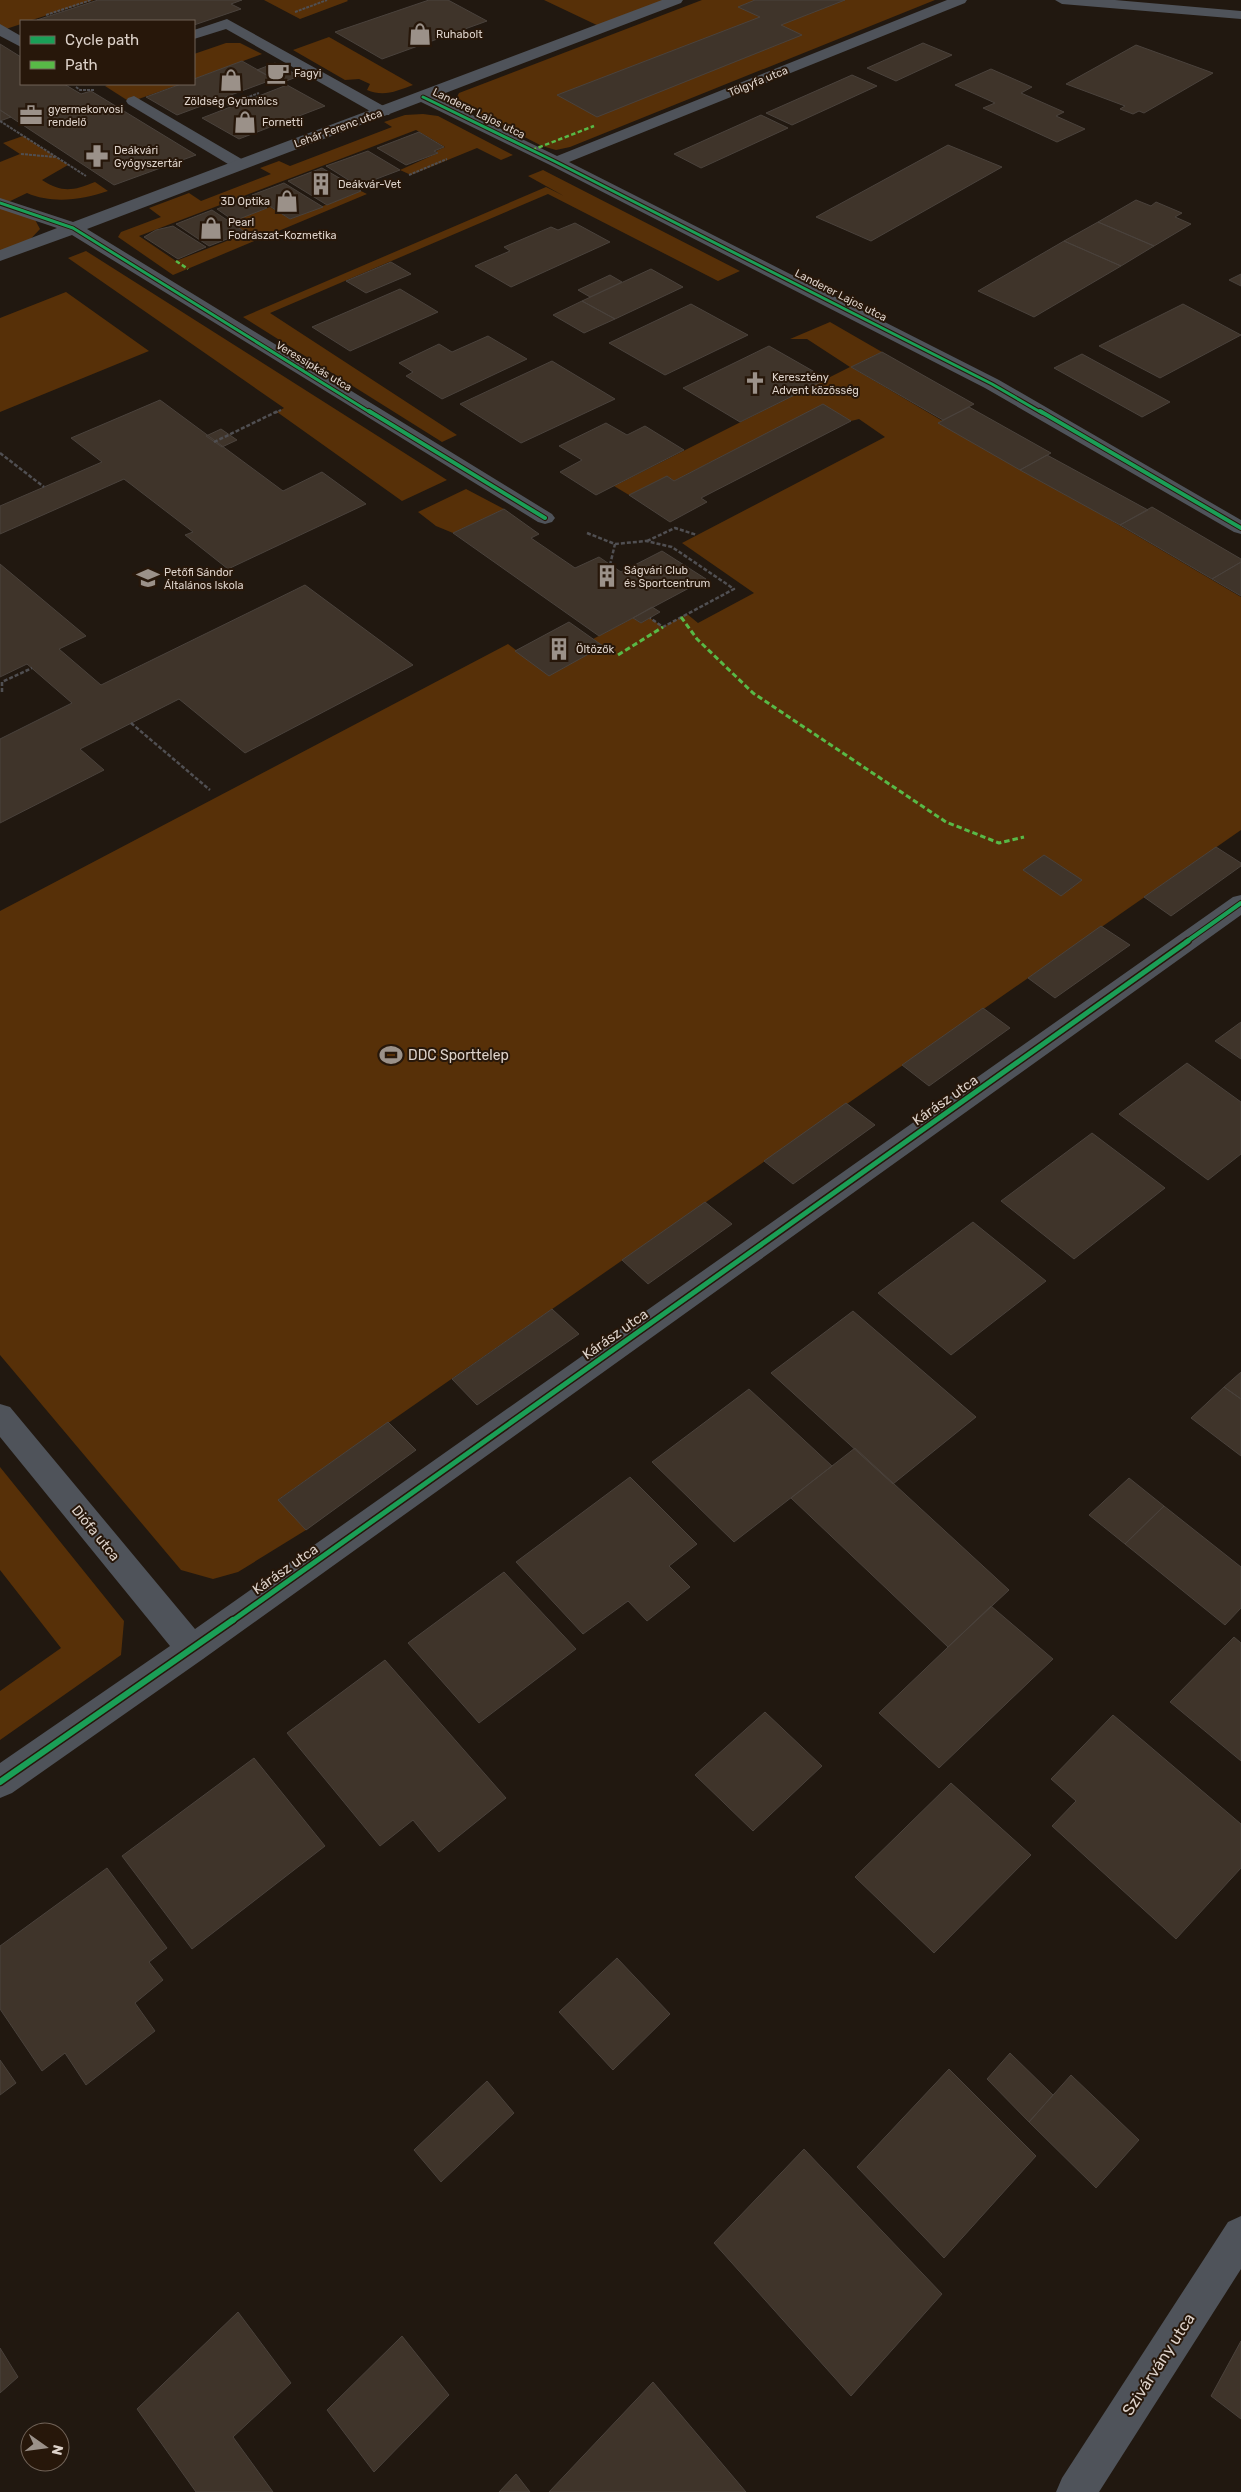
<svg xmlns="http://www.w3.org/2000/svg" width="1241" height="2492" viewBox="0 0 1241 2492" font-family="Rubik,sans-serif">
<style>
.green{fill:#573008}
.building{fill:#3f342a;stroke:#4a423c}
.lines{fill:none;stroke-linecap:round;stroke-linejoin:round}
.path-far1{stroke:#504f52;stroke-width:2;stroke-dasharray:3 1;stroke-linecap:butt}
.path{stroke:#504f52;stroke-width:2.5;stroke-dasharray:4 2;stroke-linecap:butt}
.lane{fill:#4f535a;fill-rule:evenodd}
.street{fill:#4f535a;fill-rule:evenodd}
.quiet-far1{stroke:#58b947;stroke-width:2.5;stroke-dasharray:4.5 2.5;stroke-linecap:butt}
.quiet{stroke:#58b947;stroke-width:3;stroke-dasharray:5.5 3;stroke-linecap:butt}
.cycleway-far3-casing{stroke:#27170a;stroke-width:5}
.cycleway-far2-casing{stroke:#27170a;stroke-width:6}
.cycleway-far1-casing{stroke:#27170a;stroke-width:8}
.cycleway-casing{stroke:#27170a;stroke-width:9}
.cycleway-far3{stroke:#1a9f57;stroke-width:3}
.cycleway-far2{stroke:#1a9f57;stroke-width:4}
.cycleway-far1{stroke:#1a9f57;stroke-width:5}
.cycleway{stroke:#1a9f57;stroke-width:6}
.labels{text-anchor:middle;stroke-width:4;stroke-linejoin:round;paint-order:stroke}
.far-poi-label{font-size:11px;fill:#ddd2ca;stroke:#27170a;text-anchor:start}
.far-street-label{font-size:11px;fill:#ddd2ca;stroke:#27170a}
.poi-label{font-size:14px;fill:#ddd2ca;stroke:#27170a;text-anchor:start}
.street-label{font-size:14px;fill:#ddd2ca;stroke:#27170a}
.near-street-label{font-size:16px;fill:#ddd2ca;stroke:#27170a}
</style>
<rect width="100%" height="100%" fill="#211810"/>
<path class="green" d="M0,0H94L29,21H21V24L0,31Z
M264,0H347L348,1L300,19Z
M544,0H676L603,28Z
M702,0H935L570,147L556,150L542,146L455,101L459,93Z
M329,37L408,82L413,85C397,91 384,97 367,90L370,84L359,79L345,80L293,50Z
M226,43H240L262,54L194,79V54Z
M110,84H181L130,102L105,86Z
M423,114L438,116L513,155L501,160L477,148L411,175L400,170L438,153L436,151L445,147L416,130L139,236L176,261L247,233L230,222L270,207L290,219L361,191L367,194L173,275L118,237L121,232L161,217L149,208L189,193L201,201L271,174L260,168L279,161L290,166L392,127L384,122L405,115Z
M23,136L68,165L42,180C62,193 73,191 95,182L108,191C82,200 52,204 27,193L4,204L32,214L40,229L23,247L0,256V162L20,154L3,143Z
M543,170L740,271L718,281L548,194L270,313L457,435L442,442L243,317L546,187L564,196L528,176Z
M86,251L447,480L402,501L277,412L284,408L68,258Z
M66,292L149,351L0,412V318Z
M830,322L882,352L851,367L1241,597V830L279,1499L306,1530L238,1572L213,1579L181,1570L0,1355V911L508,644L549,675L602,646L593,639L633,618L641,623L650,618L663,627L687,614L698,623L754,593L682,543L885,437L859,419L851,421L823,405L674,481L667,476L629,495L614,486L850,367L807,339H790Z
M466,489L504,509L453,533L436,526L418,512Z
M0,1467L124,1621L121,1655L0,1740V1691L61,1648L0,1570Z"/>
<path class="building" d="M98,0H242L231,4L241,9L194,25V21L37,20Z
M429,0H448L487,21L382,59L335,32Z
M755,0H845L781,25L802,35L597,117L557,95L760,17L738,7Z
M923,43L952,55L896,81L867,68Z
M0,44L21,57V84H64L81,94L91,91L196,155L114,185L0,110Z
M1136,45L1213,73L1144,113L1139,111L1133,114L1120,109L1125,106L1066,84Z
M242,61L274,79L177,115L146,97L181,84H194V79Z
M275,63L299,76L281,83L257,70Z
M991,69L1032,87L1021,93L1064,112L1056,116L1085,129L1057,142L983,108L995,103L955,85Z
M852,75L877,86L792,125L766,113Z
M287,85L325,106L239,139L202,118Z
M0,110L11,117L0,121Z
M761,115L788,128L701,168L674,154Z
M419,132L444,147L434,151L438,153L406,165L377,148Z
M948,145L1002,167L871,241L816,217Z
M368,151L400,170L358,186L326,166Z
M322,168L355,187L361,191L327,205L288,181Z
M284,183L323,207L290,219L252,195Z
M248,197L267,208L234,221L217,209Z
M1136,200L1151,206L1156,202L1182,213L1175,217L1191,224L1154,246L1098,222Z
M212,210L245,232L209,246L176,224Z
M1098,222L1154,246L1121,266L1064,241Z
M575,223L610,242L511,287L475,266L510,251L504,247L551,227L558,230Z
M173,226L206,247L178,259L144,237L156,230Z
M1064,241L1121,266L1034,317L978,291Z
M391,262L411,274L366,293L346,281Z
M651,269L683,287L615,319L582,301Z
M1241,274V286L1229,280Z
M610,275L622,282L590,297L578,290Z
M400,289L438,312L350,351L312,327Z
M582,301L615,319L584,333L553,315Z
M691,304L748,335L665,375L609,343Z
M1183,304L1241,335L1160,378L1099,346Z
M488,336L527,359L442,399L406,376L413,372L399,363L439,344L452,352Z
M769,346L827,379L740,422L683,388Z
M882,352L974,404L943,420L851,367Z
M1082,354L1170,402L1142,417L1054,368Z
M552,361L615,399L521,443L460,404Z
M160,400L283,491L322,472L366,504L228,569L185,535L193,532L124,479L0,534V506L102,462L71,438Z
M823,404L851,421L701,498L707,502L670,522L629,495L667,476L674,481Z
M969,407L1051,453L1020,470L938,423Z
M606,423L627,435L645,426L684,450L596,495L560,472L582,460L559,446Z
M221,429L237,440L222,447L206,436Z
M1047,455L1148,510L1120,525L1020,470Z
M1152,507L1241,559V562L1212,579L1120,525Z
M504,509L539,534L531,538L575,568L599,557L621,572L662,551L706,579L599,636L453,533Z
M1241,562V596L1212,579Z
M0,564L86,636L59,649L101,685L305,585L413,665L245,753L179,699L80,749L104,770L0,823V739L72,703L27,664L0,677Z
M652,607L660,612L641,623L633,618Z
M569,622L603,646L549,676L515,651Z
M1216,847L1241,863V866L1171,916L1144,897Z
M1044,855L1082,880L1061,896L1023,870Z
M1101,926L1130,945L1055,998L1028,978Z
M983,1008L1010,1028L929,1086L902,1065Z
M1241,1022V1059L1215,1041Z
M1187,1063L1241,1102V1154L1208,1180L1119,1114Z
M846,1103L875,1125L793,1184L764,1161Z
M1092,1133L1165,1188L1074,1259L1001,1201Z
M705,1202L732,1224L648,1284L622,1260Z
M973,1222L1046,1281L951,1355L878,1293Z
M552,1309L579,1334L477,1405L452,1379Z
M853,1311L976,1417L893,1484L771,1373Z
M1241,1372V1399L1224,1387Z
M1224,1387L1241,1399V1456L1191,1418Z
M749,1389L832,1466L734,1542L652,1462Z
M388,1422L416,1450L306,1530L278,1500Z
M855,1448L1009,1590L948,1647L791,1498Z
M630,1477L697,1544L669,1566L690,1587L647,1621L628,1601L583,1634L516,1562Z
M1129,1478L1164,1506L1125,1544L1089,1515Z
M1164,1506L1241,1567V1608L1225,1625L1125,1544Z
M504,1572L576,1649L479,1723L408,1643Z
M991,1606L1053,1659L939,1768L879,1713Z
M1234,1637L1241,1643V1761L1170,1702Z
M385,1660L506,1798L439,1852L413,1820L380,1846L287,1733Z
M765,1712L822,1766L753,1831L695,1775Z
M1113,1715L1241,1824V1868L1176,1939L1052,1826L1076,1801L1051,1779Z
M254,1758L325,1846L192,1949L122,1856Z
M951,1783L1031,1855L934,1953L855,1877Z
M107,1868L167,1948L149,1962L163,1980L135,2003L155,2031L86,2085L65,2053L42,2071L0,2009V1946Z
M617,1958L670,2014L613,2070L559,2012Z
M1010,2053L1053,2095L1029,2122L987,2079Z
M0,2060L16,2083L0,2095Z
M949,2069L1036,2156L944,2258L857,2167Z
M1071,2075L1139,2140L1096,2188L1029,2122Z
M487,2081L514,2113L441,2182L414,2150Z
M804,2149L942,2294L851,2396L714,2243Z
M238,2312L291,2383L233,2437L273,2492H196L137,2409Z
M402,2336L449,2395L374,2472L327,2410Z
M1241,2341V2419L1211,2396Z
M0,2348L18,2377L0,2393Z
M653,2382L746,2492H549Z
M516,2474L530,2492H499Z"/>
<g class="lines">
<path class="path-far1" d="M295,12L327,0
M46,15L91,0
M76,87L80,90H94
M227,105L259,93
M0,121L86,176
M21,154L55,157
M409,175L447,159
M275,413L281,410"/>
<path class="path" d="M214,442L278,411
M0,453L44,487
M587,533L615,544L646,541L672,547L734,589L663,627L650,618
M647,541L675,528L697,535
M610,565L615,544
M2,692V682L32,668
M131,723L210,790"/>
<path class="lane" d="M227,19L389,109L391,112L389,115H377L226,29L194,39V30Z
M0,24L21,36V47L0,36Z
M134,96L245,161L247,164L245,167H233L128,104L126,101L128,98Z"/>
<path class="street" d="M662,0H683L681,3L435,97L557,156L947,0H967L965,3L569,162L999,380L1241,520V534L1234,532L985,388L550,165L421,102L87,229L552,514L555,518L552,522L545,524L538,522L72,235L0,261V250L57,228L0,209V198L73,222Z
M1055,0H1115L1241,11V19L1062,4Z
M1241,895V915L203,1659L12,1793L0,1798V1763L170,1646L0,1437V1404L10,1407L195,1629L1233,897Z
M1241,2216V2269L1099,2492H1056L1062,2478L1228,2222Z"/>
<path class="quiet-far1" d="M532,150L594,126
M176,261L188,269"/>
<path class="quiet" d="M681,617L697,639L753,693L946,822L999,843L1024,837
M618,655L663,627"/>
<defs>
<path id="cycleway-far3" d="M423,97L556,162L992,384L1042,413
M0,203L73,228L371,413"/>
<path id="cycleway-far2" d="M369,411L545,518
M1040,411L1241,528
M1186,942L1241,903"/>
<path id="cycleway-far1" d="M232,1621L1188,941"/>
<path id="cycleway" d="M0,1782L233,1620"/>
</defs>
<use href="#cycleway-far3" class="cycleway-far3-casing"/>
<use href="#cycleway-far2" class="cycleway-far2-casing"/>
<use href="#cycleway-far1" class="cycleway-far1-casing"/>
<use href="#cycleway" class="cycleway-casing"/>
<use href="#cycleway-far3" class="cycleway-far3"/>
<use href="#cycleway-far2" class="cycleway-far2"/>
<use href="#cycleway-far1" class="cycleway-far1"/>
<use href="#cycleway" class="cycleway"/>
</g>
<defs>
<symbol id="shop-bare" viewBox="-9 -9 18 18"><path d="M-5-2.5h2.3a2.7 3.5 0 0 1 5.4 0H5L5.5 6h-11ZM-1.5-2.5h3a1.5 2.3 0 0 0-3 0Z" fill="#9b9189" stroke="#27170a" stroke-width="2.5" paint-order="stroke"/></symbol>
<symbol id="cafe-bare" viewBox="-9 -9 18 18"><path d="M-5.5-4.5H6V0H3Q3 3.5 0 3.5H-2.5Q-5.5 3.5-5.5 0ZM3-3.2v2h1.7v-2ZM-6 4.5H4V6H-6Z" fill="#9b9189" stroke="#27170a" stroke-width="2.5" paint-order="stroke"/></symbol>
<symbol id="office-bare" viewBox="-9 -9 18 18"><path d="M-6-3h4V-5.5h4V-3h4V5H-6ZM-1-4.5V-3h2v-1.5ZM-6 0V1H6V0Z" fill="#9b9189" stroke="#27170a" stroke-width="2.5" paint-order="stroke"/></symbol>
<symbol id="pharmacy-bare" viewBox="-9 -9 18 18"><path d="M-2-6h4v4h4v4h-4v4h-4v-4h-4v-4h4Z" fill="#9b9189" stroke="#27170a" stroke-width="2.5" paint-order="stroke"/></symbol>
<symbol id="building-bare" viewBox="-9 -9 18 18"><path d="M-4-6H4V6H1V3H-1V6H-4ZM-2.5-4.3h1.7v1.8h-1.7ZM.8-4.3h1.7v1.8H.8ZM-2.5-1h1.7V.8h-1.7ZM.8-1h1.7V.8H.8Z" fill="#9b9189" stroke="#27170a" stroke-width="2.5" paint-order="stroke"/></symbol>
<symbol id="church-bare" viewBox="-9 -9 18 18"><path d="M-1.2-6h2.4v3.5h3.3v2.4h-3.3V6h-2.4V-.1h-3.3v-2.4h3.3Z" fill="#9b9189" stroke="#27170a" stroke-width="2.5" paint-order="stroke"/></symbol>
<symbol id="school-bare" viewBox="-9 -9 18 18"><path d="M0-5L7-2L0 1L-7-2ZM-4 1L0 2.5L4 1V4Q0 6-4 4Z" fill="#9b9189" stroke="#27170a" stroke-width="2.5" paint-order="stroke"/></symbol>
<symbol id="stadium-bare" viewBox="-9 -9 18 18"><path d="M0-5a6.5 5 0 1 0 0 10a6.5 5 0 1 0 0-10ZM-3.5-1.8h7v3.6h-7Z" fill="#9b9189" stroke="#27170a" stroke-width="2.5" paint-order="stroke"/></symbol>
</defs>
<g fill-rule="evenodd">
<use href="#shop-bare" x="404" y="18" width="32" height="32"/>
<use href="#cafe-bare" x="262" y="57" width="32" height="32"/>
<use href="#shop-bare" x="215" y="64" width="32" height="32"/>
<use href="#office-bare" x="15" y="99" width="32" height="32"/>
<use href="#shop-bare" x="229" y="106" width="32" height="32"/>
<use href="#pharmacy-bare" x="81" y="140" width="32" height="32"/>
<use href="#building-bare" x="305" y="168" width="32" height="32"/>
<use href="#shop-bare" x="271" y="185" width="32" height="32"/>
<use href="#shop-bare" x="195" y="212" width="32" height="32"/>
<use href="#church-bare" x="739" y="367" width="32" height="32"/>
<use href="#building-bare" x="591" y="560" width="32" height="32"/>
<use href="#school-bare" x="132" y="562" width="32" height="32"/>
<use href="#building-bare" x="543" y="633" width="32" height="32"/>
<use href="#stadium-bare" x="375" y="1039" width="32" height="32"/>
</g>
<g class="labels">
<g class="far-poi-label">
<text x="436" y="38">Ruhabolt</text>
<text x="294" y="77">Fagyi</text>
<text x="231" y="105" text-anchor="middle">Zöldség Gyümölcs</text>
<text x="48" y="113">gyermekorvosi<tspan x="48" dy="13">rendelő</tspan></text>
<text x="262" y="126">Fornetti</text>
<text x="114" y="154">Deákvári<tspan x="114" dy="13">Gyógyszertár</tspan></text>
<text x="338" y="188">Deákvár-Vet</text>
<text x="270" y="205" text-anchor="end">3D Optika</text>
<text x="228" y="226">Pearl<tspan x="228" dy="13">Fodrászat-Kozmetika</tspan></text>
<text x="772" y="381">Keresztény<tspan x="772" dy="13">Advent közösség</tspan></text>
<text x="624" y="574">Ságvári Club<tspan x="624" dy="13">és Sportcentrum</tspan></text>
<text x="164" y="576">Petőfi Sándor<tspan x="164" dy="13">Általános Iskola</tspan></text>
<text x="576" y="653">Öltözők</text>
</g>
<g class="far-street-label">
<text transform="translate(758 81) rotate(-22)" y="4">Tölgyfa utca</text>
<text transform="translate(479 113) rotate(26)" y="4">Landerer Lajos utca</text>
<text transform="translate(338 128) rotate(-20)" y="4">Lehár Ferenc utca</text>
<text transform="translate(841 295) rotate(27)" y="4">Landerer Lajos utca</text>
<text transform="translate(314 366) rotate(31)" y="4">Veressipkás utca</text>
</g>
<g class="poi-label">
<text x="408" y="1060">DDC Sporttelep</text>
</g>
<g class="street-label">
<text transform="translate(945 1100) rotate(-35)" y="5">Kárász utca</text>
<text transform="translate(615 1334) rotate(-35)" y="5">Kárász utca</text>
<text transform="translate(96 1533) rotate(51)" y="5">Diófa utca</text>
<text transform="translate(285 1569) rotate(-35)" y="5">Kárász utca</text>
</g>
<g class="near-street-label">
<text transform="translate(1158 2364) rotate(-57)" y="6">Szivárvány utca</text>
</g>
</g>
<rect x="20" y="20" width="175" height="65" fill="#27170a" stroke="#706257"/>
<rect x="30" y="36" width="25" height="8" fill="#1a9f57" stroke="#706257"/>
<text x="65" y="45" font-size="15" fill="#ddd2ca">Cycle path</text>
<rect x="30" y="61" width="25" height="8" fill="#58b947" stroke="#706257"/>
<text x="65" y="70" font-size="15" fill="#ddd2ca">Path</text>
<g transform="translate(45 2447) rotate(104)"><circle r="24" fill="#27170a" stroke="#706257"/>
<path d="M0-4L9 19L0 12L-9 19Z" fill="#9b9189"/>
<text y="-8" font-size="14" font-weight="bold" text-anchor="middle" fill="#ddd2ca">N</text>
</g>
</svg>
